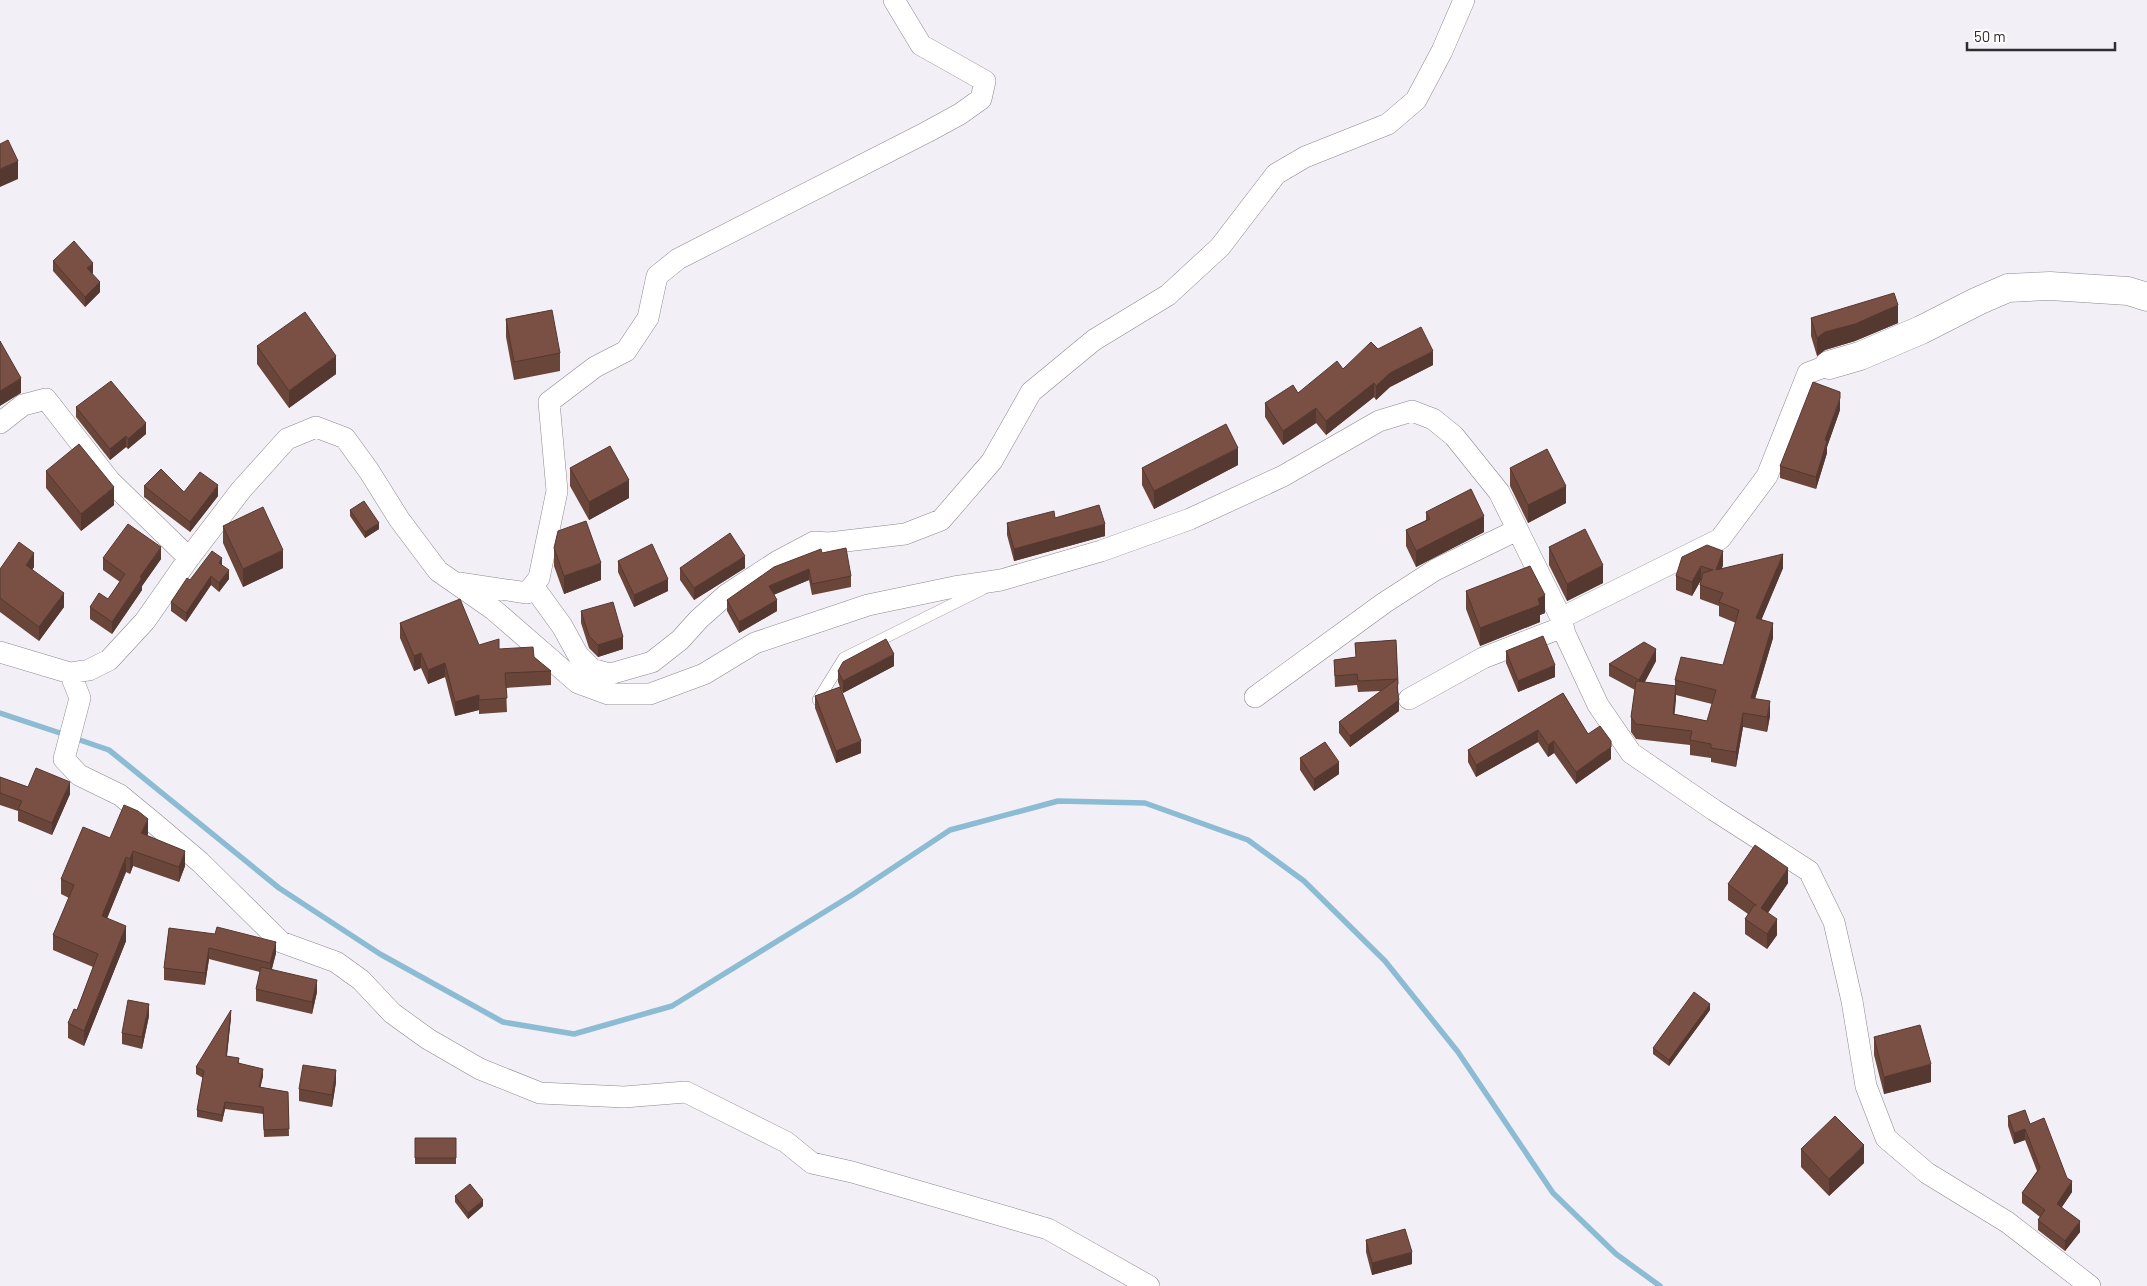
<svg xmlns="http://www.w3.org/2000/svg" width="2147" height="1286" viewBox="0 0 2147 1286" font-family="Barlow,sans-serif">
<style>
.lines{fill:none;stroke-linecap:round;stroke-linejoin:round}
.stream{stroke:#8cbcd4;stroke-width:5.5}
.service-casing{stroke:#8c888e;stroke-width:12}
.minor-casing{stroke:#8c888e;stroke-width:22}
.tertiary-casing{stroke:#8c888e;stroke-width:29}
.service{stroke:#fff;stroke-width:11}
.minor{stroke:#fff;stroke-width:21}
.tertiary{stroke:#fff;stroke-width:28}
.wall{fill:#69453a;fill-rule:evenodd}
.shaded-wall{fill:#553830}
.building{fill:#7a5044;stroke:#553830}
</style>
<rect width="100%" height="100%" fill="#f3eff7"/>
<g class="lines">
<path class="stream" d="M0,713L66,735
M74,738L109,750L279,888L380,954L503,1022L574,1034L672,1006L852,895L950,830L1058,801L1145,803L1248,840L1304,881L1385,961L1458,1052L1553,1193L1616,1254L1660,1286"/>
<defs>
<path id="service" d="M818,700L844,658L983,589"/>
<path id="minor" d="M0,423L23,405L46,399L110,481L189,558
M459,583L527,593L539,578L557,491L549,402L595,367L626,351L648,318L657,276L678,259L927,132L960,114L981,99L985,81L921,45L894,0
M533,586L562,626L578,655L592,669L610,674L652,662L680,640L699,619L726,595L778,561L814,542L829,543L905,534L941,520L992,461L1031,392L1094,340L1168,295L1220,247L1276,174L1305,157L1388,124L1416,100L1442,51L1464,0
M1561,618L1720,539L1767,476L1808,373L1829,365
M0,652L70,673L89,670L109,660L145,621L189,558L241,490L287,439L316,427L345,438L369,471L399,519L438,571L494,610L578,683L608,694H650L704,674L755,643L868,605L954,587L1001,580L1101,551L1190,519L1283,476L1379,421L1412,411L1433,419L1454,436L1499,492L1561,618L1565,634L1598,705L1631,753L1714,810L1809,871L1834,922L1852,1001L1866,1086L1886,1138L1927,1173L2007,1222L2090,1286
M70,673L80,698L64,759L79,775L120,795L154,823L200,862L281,942L336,962L361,980L392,1013L428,1039L480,1069L540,1093L624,1097L686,1092L786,1142L812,1163L852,1172L1048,1229L1149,1286
M1255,697L1384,603L1435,570L1517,530
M1409,699L1483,658L1563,627"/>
<path id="tertiary" d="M1829,365L1860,356L1921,330L1978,301L2008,288L2050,286L2128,291L2147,297"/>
</defs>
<use href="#service" class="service-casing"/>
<use href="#minor" class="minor-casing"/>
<use href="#tertiary" class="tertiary-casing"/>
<use href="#service" class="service"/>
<use href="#minor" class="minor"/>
<use href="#tertiary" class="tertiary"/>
</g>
<path class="wall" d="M53,261L93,273L92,274L100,292L85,307L53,271Z
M1811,318L1898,323L1855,341L1825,350L1817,356L1811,336Z
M506,319L560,353V371L514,380L506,337Z
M257,346L336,374L289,408L257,364Z
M1378,349L1433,365L1390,387L1376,400L1374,397L1326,435L1316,423L1283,445L1265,417V403L1298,393Z
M76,407L146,434L128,449L126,447L110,460L76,417Z
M1840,410L1827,447V453L1816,489L1780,478V466Z
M1238,465L1154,509L1142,485V468Z
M570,468L629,498L589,520L570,486Z
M1510,468L1566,503L1528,523L1510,486Z
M46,471L114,505L81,531L46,488Z
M144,486L184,492L218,496L190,532L144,497Z
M350,510L379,529L365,538L350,516Z
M1426,512L1484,532L1416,567L1406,546V530L1426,520Z
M1055,518L1105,536L1014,561L1007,535V523Z
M223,526L283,568L243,587L223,543Z
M1549,547L1603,583L1567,601L1549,565Z
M554,548L601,580L564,594L554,566Z
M1723,551V565L1722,568H1783L1761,620L1773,638L1755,699L1770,716L1767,732L1743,727L1736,767L1711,762V758L1690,755V745L1636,739L1631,732V717L1635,690L1609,676V664L1656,661L1645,682L1675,686V680L1723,665L1736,623L1719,616V606L1700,599V585L1701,580L1692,596L1676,590V576ZM1676,695L1712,704L1707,721L1674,714Z
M822,553L851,576V587L812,595L809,580L774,594L777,611L739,633L727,611V600Z
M103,558L161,559L142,586V590L112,634L90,619V607L108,599L120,582L103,570Z
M618,561L668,591L634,607L618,572Z
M222,565L229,579L219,592L211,585L186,622L171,611V602L190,580Z
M34,567L32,570L64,607L39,641L0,612V569Z
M680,568H745L694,600L680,580Z
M1466,591L1545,613L1540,615V622L1480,646L1466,609Z
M581,611L623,649L598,657L589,648L581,623Z
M400,623L479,645L534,657L551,671V685L506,688L507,712L479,714V710L455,716L445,677L428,684L421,668L414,671L400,638Z
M1396,640L1399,711L1350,747L1339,733V722L1381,691L1358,692L1357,685L1335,687L1334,660L1356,657L1355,643Z
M1506,651L1555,677L1518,692L1506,663Z
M894,666L843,693L840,687L861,753L836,763L815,708V696L840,687L838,682V671Z
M1563,693L1588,734L1611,759L1576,784L1554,753L1548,757L1538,742L1476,777L1468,762V750Z
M1300,758L1339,774L1314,791L1300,770Z
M0,777L28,787L70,794L52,835L18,821V811L0,805Z
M148,834L147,835L185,866L179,882L133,866L130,874L126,872L107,918L126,941L84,1046L68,1038V1023L77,1010L93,967L53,950V935L69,898L61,894V879L110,838Z
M1788,883L1768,913L1777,935L1767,949L1745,934V919L1748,914L1728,900V884Z
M169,928L276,953L272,969L317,992L312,1014L256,1001V989L260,972L209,959L205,985L164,980V968Z
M1710,1010L1669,1066L1653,1054V1048Z
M149,1016L142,1049L122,1044V1033Z
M231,1017L227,1056L263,1076L260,1087L288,1092L289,1136L264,1137L263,1114L225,1109L222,1122L197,1117V1110L203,1078L196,1074V1067Z
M1874,1037L1931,1082L1884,1094L1874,1055Z
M336,1082L332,1107L299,1101V1089Z
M2008,1116L2030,1124L2072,1192L2062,1207L2080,1232L2065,1251L2038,1230V1220L2040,1217L2022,1203V1193L2037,1171L2025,1140L2014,1144L2008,1126Z
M415,1138H456V1164H415Z
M1801,1149L1864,1163L1829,1196L1801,1167Z
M455,1196L483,1206L468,1219L455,1202Z
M1366,1240L1412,1264L1372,1275L1366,1252Z"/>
<path class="shaded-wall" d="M18,161V179L0,187V169Z
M93,263V273L87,278V268Z
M100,282V292L85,307V297Z
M1898,305V323L1855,341L1825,350L1817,356V338L1825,332Z
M1433,351V365L1390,387L1376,400V386L1390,373Z
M336,356V374L289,408V391Z
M21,378V393L0,406V391Z
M1374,383V397L1326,435V421Z
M1840,398V410L1827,447V453L1816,489V477L1825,440Z
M1316,408V423L1283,445V431Z
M146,423V434L128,449V439Z
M126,436V447L110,460V449Z
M1238,448V465L1154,509V491Z
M629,480V498L589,520V502Z
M218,485V496L190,532V522Z
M1566,486V503L1528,523V505Z
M114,487V505L81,531V514Z
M1484,516V532L1416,567V551Z
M379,523V529L365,538V532Z
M1105,524V536L1014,561V549Z
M161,547V559L142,586V590L112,634V622L140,577Z
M283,550V568L243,587V569Z
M1723,551V565L1716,584V570Z
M34,553V567L26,579V565Z
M1783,554V568L1756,633V618Z
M745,556V568L694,600V588Z
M222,558V568L219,563Z
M601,563V580L564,594V576Z
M1603,565V583L1567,601V584Z
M1701,566V580L1692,596V582Z
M809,569V580L769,597V586Z
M229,570V579L219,592V583Z
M211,576V585L186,622V613Z
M668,579V591L634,607V595Z
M64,593V607L39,641V627Z
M1545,595V613L1540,615V622L1480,646V628Z
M777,600V611L739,633V622Z
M1773,623V638L1751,712V698Z
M623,637V649L598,657V645Z
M1656,649V661L1639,692V680Z
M421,653V668L414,671V656Z
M894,654V666L843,693V681Z
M445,663V677L428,684V670Z
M1555,665V677L1518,692V681Z
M1676,686V700L1673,729V714Z
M479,695V710L455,716V702Z
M1399,700V711L1350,747V736Z
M1770,701V716L1767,732V717Z
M1743,713V727L1736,767V752Z
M1538,730V742L1476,777V765Z
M861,741V753L836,763V751Z
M1554,741V753L1548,757V745Z
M1611,747V759L1576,784V772Z
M1339,762V774L1314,791V779Z
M70,782V794L52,835V823Z
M148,819V834L141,848V833Z
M133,851V866L130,874V859Z
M185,851V866L179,882V867Z
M126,857V872L102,931V916Z
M1788,868V883L1761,923V908Z
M1777,919V935L1767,949V934Z
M126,926V941L84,1046V1031Z
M276,942V953L270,975V963Z
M209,948V959L205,985V973Z
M317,980V992L312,1014V1002Z
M149,1004V1016L142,1049V1037Z
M1710,1004V1010L1669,1066V1060Z
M231,1010V1017L226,1063V1056Z
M1931,1064V1082L1884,1094V1077Z
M263,1069V1076L259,1094V1087Z
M336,1070V1082L332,1107V1095Z
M225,1102V1109L222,1122V1115Z
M2025,1129V1140L2014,1144V1133Z
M1864,1145V1163L1829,1196V1179Z
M2072,1181V1192L2057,1214V1204Z
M483,1200V1206L468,1219V1213Z
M2080,1221V1232L2065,1251V1241Z
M1412,1252V1264L1372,1275V1263Z"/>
<path class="building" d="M8,140L18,161L0,169V144Z
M74,241L93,263L87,268L100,282L85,297L53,261Z
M1894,293L1898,305L1855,324L1825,332L1817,338L1811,318Z
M552,310L560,353L514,362L506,319Z
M305,312L336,356L289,391L257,346Z
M1421,327L1433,351L1390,373L1376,386L1374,383L1326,421L1316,408L1283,431L1265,403L1293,385L1298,393L1337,361L1343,369L1371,342L1378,349Z
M0,341L21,378L0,391Z
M111,381L146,423L128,439L126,436L110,449L76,407Z
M1813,382L1840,392V398L1825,440L1827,441L1816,477L1780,466Z
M1226,424L1238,448L1154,491L1142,468Z
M79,444L114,487L81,514L46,471Z
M610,446L629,480L589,502L570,468Z
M1547,449L1566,486L1528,505L1510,468Z
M161,469L184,492L200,472L218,485L190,522L144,486Z
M1471,489L1484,516L1416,551L1406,530L1430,519L1426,512Z
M364,501L379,523L365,532L350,510Z
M1099,505L1105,524L1014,549L1007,523L1054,511L1055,518Z
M263,507L283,550L243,569L223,526Z
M586,521L601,563L564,576L554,548L558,531Z
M128,524L161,547L140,577L142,578L112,622L90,607L99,593L108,599L125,574L103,558Z
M1585,529L1603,565L1567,584L1549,547Z
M730,533L745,556L694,588L680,568Z
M19,542L34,553L26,565L64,593L39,627L0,598V569Z
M652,544L668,579L634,595L618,561Z
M1707,545L1723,551L1716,570L1783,554L1756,618L1773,623L1751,698L1770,701L1767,717L1743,713L1736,752L1711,748V744L1690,740L1692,731L1636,724L1631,717L1636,681L1676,686L1673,714L1707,721L1716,690L1675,680L1681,657L1723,665L1739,610L1719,602L1723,593L1700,585L1703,573L1713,570L1701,566L1692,582L1676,576L1682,557Z
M846,548L851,576L812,584L809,569L769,586L777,600L739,622L727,600L774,567L821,549L822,553Z
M212,551L222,558L219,563L229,570L219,583L211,576L186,613L171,602L187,578L190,580Z
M1530,566L1545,595L1538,599L1540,605L1480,628L1466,591Z
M460,599L479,645L499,639V649L533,647L534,657L551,671L505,673L507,698L479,700V695L455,702L445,663L428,670L421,653L414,656L400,623Z
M613,602L623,637L598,645L589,636L581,611Z
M1543,636L1555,665L1518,681L1506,651Z
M886,639L894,654L843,681L838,671L843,662Z
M1396,640L1398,683L1397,688L1399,700L1350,736L1339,722L1397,679L1358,681L1357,674L1335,676L1334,660L1356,657L1355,643Z
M1644,642L1656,649L1639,680L1609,664Z
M840,687L861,741L836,751L815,696Z
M1563,693L1588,734L1600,726L1611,741V747L1576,772L1554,741L1548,745L1538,730L1476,765L1468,750Z
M1325,742L1339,762L1314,779L1300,758Z
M36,768L70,782L52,823L18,809L22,801L0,793V777L28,787Z
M124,805L138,811L148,819L141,833L185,851L179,867L133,851L130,859L126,857L102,916L126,926L84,1031L68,1023L74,1009L77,1010L98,954L53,935L74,885L61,879L83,827L110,838Z
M1755,845L1788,868L1761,908L1777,919L1767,934L1745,919L1755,904L1757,906L1728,884Z
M217,927L276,942L270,963L209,948L205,973L164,968L169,928L215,934Z
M261,967L317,980L312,1002L256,989Z
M1694,992L1710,1004L1669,1060L1653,1048Z
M128,1000L149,1004L142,1037L122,1033Z
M231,1010L226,1056L239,1058L238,1063L263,1069L259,1087L288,1092L289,1129L264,1130L263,1107L225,1102L222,1115L197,1110L204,1071L196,1067Z
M1920,1025L1931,1064L1884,1077L1874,1037Z
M303,1065L336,1070L332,1095L299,1089Z
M2025,1110L2030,1124L2044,1118L2067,1178L2072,1181L2057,1204L2080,1221L2065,1241L2038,1220L2045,1210L2022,1193L2040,1168L2025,1129L2014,1133L2008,1116Z
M1835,1116L1864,1145L1829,1179L1801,1149Z
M415,1138H456V1158H415Z
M470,1184L483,1200L468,1213L455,1196Z
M1405,1229L1412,1252L1372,1263L1366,1240Z"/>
<path d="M1967 42v8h148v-8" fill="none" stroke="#2f2d30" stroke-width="2.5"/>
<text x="1974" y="42" font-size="15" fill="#2f2d30" stroke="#fefefe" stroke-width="4" paint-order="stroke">50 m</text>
</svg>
